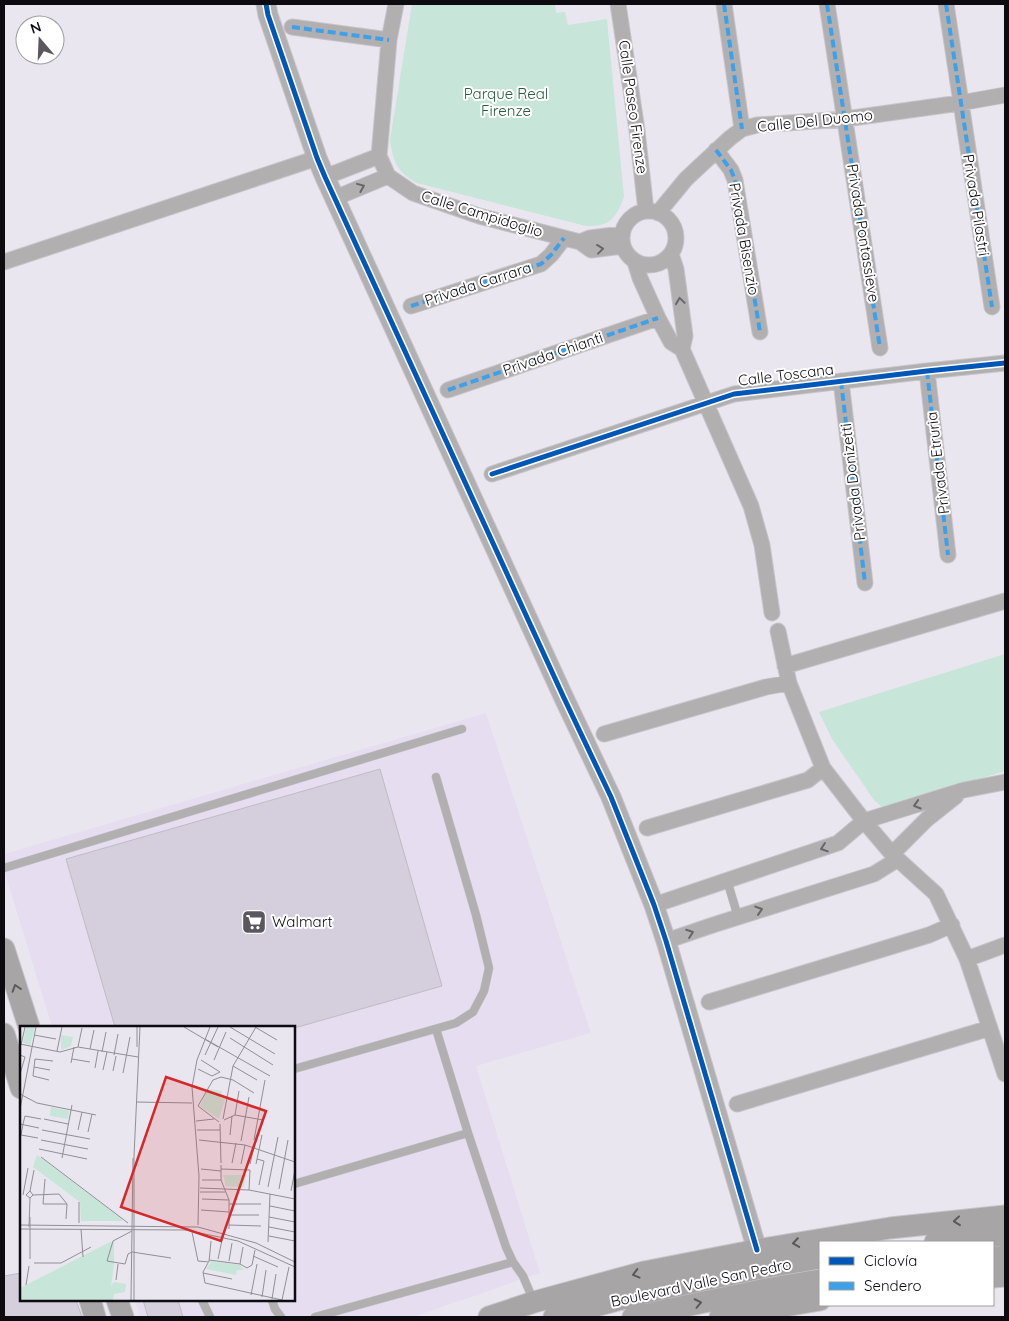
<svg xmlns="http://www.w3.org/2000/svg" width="1009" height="1321" viewBox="0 0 1009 1321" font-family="Quicksand,sans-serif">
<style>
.built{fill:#e6def0}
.green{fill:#c7e5d8}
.building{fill:#d4cedd;stroke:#bfbcc3}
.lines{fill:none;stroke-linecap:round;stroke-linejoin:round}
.service-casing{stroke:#c7c4ca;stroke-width:9}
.minor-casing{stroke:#c7c4ca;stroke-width:17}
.tertiary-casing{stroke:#c7c4ca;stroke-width:21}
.secondary-casing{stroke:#c7c4ca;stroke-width:23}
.service{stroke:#b2afb1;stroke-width:8}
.minor{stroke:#b2afb1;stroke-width:15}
.tertiary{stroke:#b2afb1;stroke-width:19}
.secondary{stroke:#a8a5a6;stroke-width:21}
.quiet{stroke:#3ca1ea;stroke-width:4;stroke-dasharray:8 4;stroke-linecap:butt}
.cycleway-casing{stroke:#fff;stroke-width:8}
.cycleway{stroke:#0057b8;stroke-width:5}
.oneway{stroke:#686569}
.oneway2{stroke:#5a585b}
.labels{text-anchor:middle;stroke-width:4;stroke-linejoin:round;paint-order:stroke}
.park-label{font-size:15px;fill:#245c44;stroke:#fff}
.street-label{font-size:15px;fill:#0d0b10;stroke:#fff}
.poi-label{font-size:15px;fill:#0d0b10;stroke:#fff;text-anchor:start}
.inset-road{fill:none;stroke:#928e96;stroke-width:1}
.view{fill:#d62828;fill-opacity:0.15;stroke:#d62828;stroke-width:2.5}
.inset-edge{fill:none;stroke:#0d0b10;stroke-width:2.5}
</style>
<rect width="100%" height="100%" fill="#eae6ef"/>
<path class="built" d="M486,713L591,1033L476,1066L540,1273L413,1317H140L135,1300H294V1027H52L4,870V854Z"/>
<path class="green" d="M412,4H555L556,13L565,12L568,25L607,19L624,197C616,218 610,227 586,226L417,183C397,172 393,162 390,140Z
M1005,654V771L926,795L885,810L874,800L832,739L819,712Z"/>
<path class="building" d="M380,769L442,986L298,1027H115L66,859Z
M21,1273V1300H76L82,1317H4V1276Z
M143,1300H178L183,1317H148Z"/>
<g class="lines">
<defs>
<path id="service" d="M4,868L462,729
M727,880L738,917
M436,1029L468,1133
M294,1069L456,1023L473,1012L484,991L489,968L476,915L436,777
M294,1184L468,1133L506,1247L513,1262L523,1276L534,1302
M202,1300L210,1317
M272,1300L275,1309L281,1317
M315,1317L513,1262"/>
<path id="minor" d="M396,4L389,40L379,156L388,176L413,193L479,216L580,242L591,250L623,246
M618,4L637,130L646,211
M724,4L742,129
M827,4L880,348
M946,4L992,307
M292,27L389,40
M716,150L731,170L735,180L760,332
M325,177L379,156
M335,198L388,176
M622 238a27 27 0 1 1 54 0a27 27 0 1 1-54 0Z
M658,213L686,179L730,138L742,129L757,125L845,119L960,103L1005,95
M580,242L590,238L622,234
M671,254L676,269L685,336L682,349L751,506L762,545L772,613
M4,262L317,158
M635,262L640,278L658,318L671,342L682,349
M411,306L541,264L551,255L564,238
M927,371L948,555
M841,381L865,583
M448,390L658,318
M492,474L734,394L927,371L1005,363
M778,631L789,683L823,768L864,821L892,854L936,894L967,959L1005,1074
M785,666L1005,601
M604,734L766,687L789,683
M647,828L808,780L823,768
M892,854L927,819L956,796
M654,905L838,843L864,821L964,790L1005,782
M666,941L713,925L874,874L898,859
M967,959L1005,945
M709,1002L929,935L952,925
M737,1104L990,1028"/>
<path id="tertiary" d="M266,4L268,15L317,158L325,177L564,698L611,797L654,905L666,941L757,1250"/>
<path id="secondary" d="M4,949L29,1027
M4,1034L21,1088
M935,1242L1005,1235
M993,1258L1005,1256
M993,1277L1005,1276
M90,1300L95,1317
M117,1300L123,1317
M489,1317L534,1302L644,1272L757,1250L890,1228L1005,1216
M554,1317L648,1292L761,1268L820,1258
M633,1317L766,1289L820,1280
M720,1317L820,1300"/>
</defs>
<use href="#service" class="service-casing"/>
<use href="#minor" class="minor-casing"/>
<use href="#tertiary" class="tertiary-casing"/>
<use href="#secondary" class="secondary-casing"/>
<use href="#service" class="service"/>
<use href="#minor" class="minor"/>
<use href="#tertiary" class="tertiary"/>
<use href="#secondary" class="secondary"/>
<path class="quiet" d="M724,4L742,129
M827,4L880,348
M946,4L992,307
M292,27L389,40
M716,150L731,170L735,180L760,332
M411,306L541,264L551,255L564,238
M927,371L948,555
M841,381L865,583
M448,390L658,318"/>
<defs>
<path id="cycleway" d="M266,4L268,15L317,158L325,177L564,698L611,797L654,905L666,941L757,1250
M492,474L734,394L927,371L1005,363"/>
</defs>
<use href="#cycleway" class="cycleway-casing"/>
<use href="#cycleway" class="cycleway"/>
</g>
<defs><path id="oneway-chevron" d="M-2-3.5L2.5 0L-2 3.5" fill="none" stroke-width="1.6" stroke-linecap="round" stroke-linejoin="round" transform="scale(1.25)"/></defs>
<g class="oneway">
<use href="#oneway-chevron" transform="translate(361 187) rotate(-22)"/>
<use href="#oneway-chevron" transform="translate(600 249) rotate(-7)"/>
<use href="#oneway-chevron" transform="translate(680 301) rotate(-98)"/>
<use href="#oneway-chevron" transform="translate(917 805) rotate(163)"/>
<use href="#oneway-chevron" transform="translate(824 848) rotate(161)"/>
<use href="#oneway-chevron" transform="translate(759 910) rotate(-18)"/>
<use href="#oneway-chevron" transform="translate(690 933) rotate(-20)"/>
</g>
<g class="oneway2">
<use href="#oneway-chevron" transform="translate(16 988) rotate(-108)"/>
<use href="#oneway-chevron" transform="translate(957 1221) rotate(174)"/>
<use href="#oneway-chevron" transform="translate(796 1243) rotate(171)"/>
<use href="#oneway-chevron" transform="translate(636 1274) rotate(165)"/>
<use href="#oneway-chevron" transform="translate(698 1303) rotate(-12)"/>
</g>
<defs>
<symbol id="supermarket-square" viewBox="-11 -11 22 22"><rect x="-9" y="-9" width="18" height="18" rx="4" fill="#5a585e" stroke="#fff"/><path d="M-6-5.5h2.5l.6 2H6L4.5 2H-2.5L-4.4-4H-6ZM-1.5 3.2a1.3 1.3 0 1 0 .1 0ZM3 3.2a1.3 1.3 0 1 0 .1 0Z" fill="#fff"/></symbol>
</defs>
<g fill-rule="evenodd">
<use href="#supermarket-square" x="240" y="908" width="28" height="28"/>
</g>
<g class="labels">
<g class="park-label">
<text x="506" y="99">Parque Real<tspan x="506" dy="17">Firenze</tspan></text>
</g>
<g class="street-label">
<text transform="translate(633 107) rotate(82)" y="5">Calle Paseo Firenze</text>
<text transform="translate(815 121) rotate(-6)" y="5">Calle Del Duomo</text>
<text transform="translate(976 205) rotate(81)" y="5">Privada Pilastri</text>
<text transform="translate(482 214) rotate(17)" y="5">Calle Campidoglio</text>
<text transform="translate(863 233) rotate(81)" y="5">Privada Pontassieve</text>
<text transform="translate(744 239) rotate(80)" y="5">Privada Bisenzio</text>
<text transform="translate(478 284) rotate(-18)" y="5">Privada Carrara</text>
<text transform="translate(553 354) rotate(-19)" y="5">Privada Chianti</text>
<text transform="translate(786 375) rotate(-7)" y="5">Calle Toscana</text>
<text transform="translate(938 463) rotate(-97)" y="5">Privada Etruria</text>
<text transform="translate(853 482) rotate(-97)" y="5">Privada Donizetti</text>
<text transform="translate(701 1283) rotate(-12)" y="5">Boulevard Valle San Pedro</text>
</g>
<g class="poi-label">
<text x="272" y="927">Walmart</text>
</g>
</g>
<g transform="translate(20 1026)">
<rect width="275" height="275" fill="#eae6ef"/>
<path d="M6,1H15L10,19L3,17ZM41,9L53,11L51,20L41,24ZM188,63L202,65L201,72L205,73L199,93L180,80ZM31,81L49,85L48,93L30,90ZM17,129L102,193V195H61L60,176L13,141ZM203,149H226L224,161L206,160ZM90,216H94V239L91,260L94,256L106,258L105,266L94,268L93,274H0V262ZM192,235L220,239L224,244H217L216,249L186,243Z" fill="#c7e5d8"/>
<path class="inset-road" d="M164,1L198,21M210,1L255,28M235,1L257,14M14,9L36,13M210,12L253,39M185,13L250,50M0,18L40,26L58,21L118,31M1,19L5,1M58,21L62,2M117,21V1M70,23L74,4M37,25L42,1M82,26L86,6M0,29L5,31L0,48M94,29L98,8M185,29L198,1M52,33L70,36M194,34L206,6M51,37L54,21M213,40L237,54M14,41L30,44M75,42L78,25M178,43L192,50L200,46L181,34M83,44L87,26M93,45L96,30M103,47L110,11M29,54L13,50L15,33L33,35M0,68L17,77L76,89M116,76L172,77M0,83L16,1M215,89L219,65M24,93L48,98M203,93L213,40L236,1M204,94L215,89L243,94M176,95L194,93M199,96L178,80L193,54L201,51L213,54L234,67M0,98L19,102M200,98L201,137M22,104L70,113M58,104L62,86M177,104H200M68,106L72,88M210,109L212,90M18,112L1,109L3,98L5,90L21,93M21,114L68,123M179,114L225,119L275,136M234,114L245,54M221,115L229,71M19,123L67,133M21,131L108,197M42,132L52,79M237,133L244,135L239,159M212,137L216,117M221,138L225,119M230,138L234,121M236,138L242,109M201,139V154L209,174V203M181,143L201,145M201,143L230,144L229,164L275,173M25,153L23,178H47M182,154H201M248,161L258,111M180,162L229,164M259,163L268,114M10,165L14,144M271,165L275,144M180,166H205M3,169L8,142M13,169L10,165L6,169L10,172L13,169L39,168L47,178M182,173L209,174M59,176V197M209,178H241M250,180L275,185M181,184L209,186M209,189H239M10,191V233M249,191L275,196M46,193L47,178M0,199L178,201L236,217L275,236M178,199L179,150L172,61L177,34L190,1M209,199L241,200M9,201L10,172M249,201L275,206M0,203L166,204L218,215L275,241M61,203L63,231M112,205L93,215L87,235L105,238L108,228L112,226L151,232M172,206L178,235L189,236L191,215M249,210L275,215M248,216L250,168M233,230L258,241M198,233L202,214M189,234L220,238L227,242L232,239L235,224M209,235L212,217M14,237H41L71,221M188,237L183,246L185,257L262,274L269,241M220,238L223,221M183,247L212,253M96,254L98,238M6,259L9,240M231,269L237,238M242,271L246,244M252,273L256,248M111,274L113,132M114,274V130L120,1"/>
<path class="view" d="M146,51L246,85L201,215L101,181Z"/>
<rect width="275" height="275" class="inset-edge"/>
</g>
<rect width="1009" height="1321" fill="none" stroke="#0d0b10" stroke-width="10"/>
<rect x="819" y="1241" width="175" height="65" fill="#ffffff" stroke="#9e9d9f"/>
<rect x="829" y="1257" width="25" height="8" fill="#0057b8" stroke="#9e9d9f"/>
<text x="864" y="1266" font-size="15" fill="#0d0b10">Ciclovía</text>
<rect x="829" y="1282" width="25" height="8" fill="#3ca1ea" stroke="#9e9d9f"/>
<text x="864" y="1291" font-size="15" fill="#0d0b10">Sendero</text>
<g transform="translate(40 40) rotate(341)"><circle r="24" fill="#ffffff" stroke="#9e9d9f"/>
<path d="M0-4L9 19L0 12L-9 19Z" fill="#5a585e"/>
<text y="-8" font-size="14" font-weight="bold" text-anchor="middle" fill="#0d0b10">N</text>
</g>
</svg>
